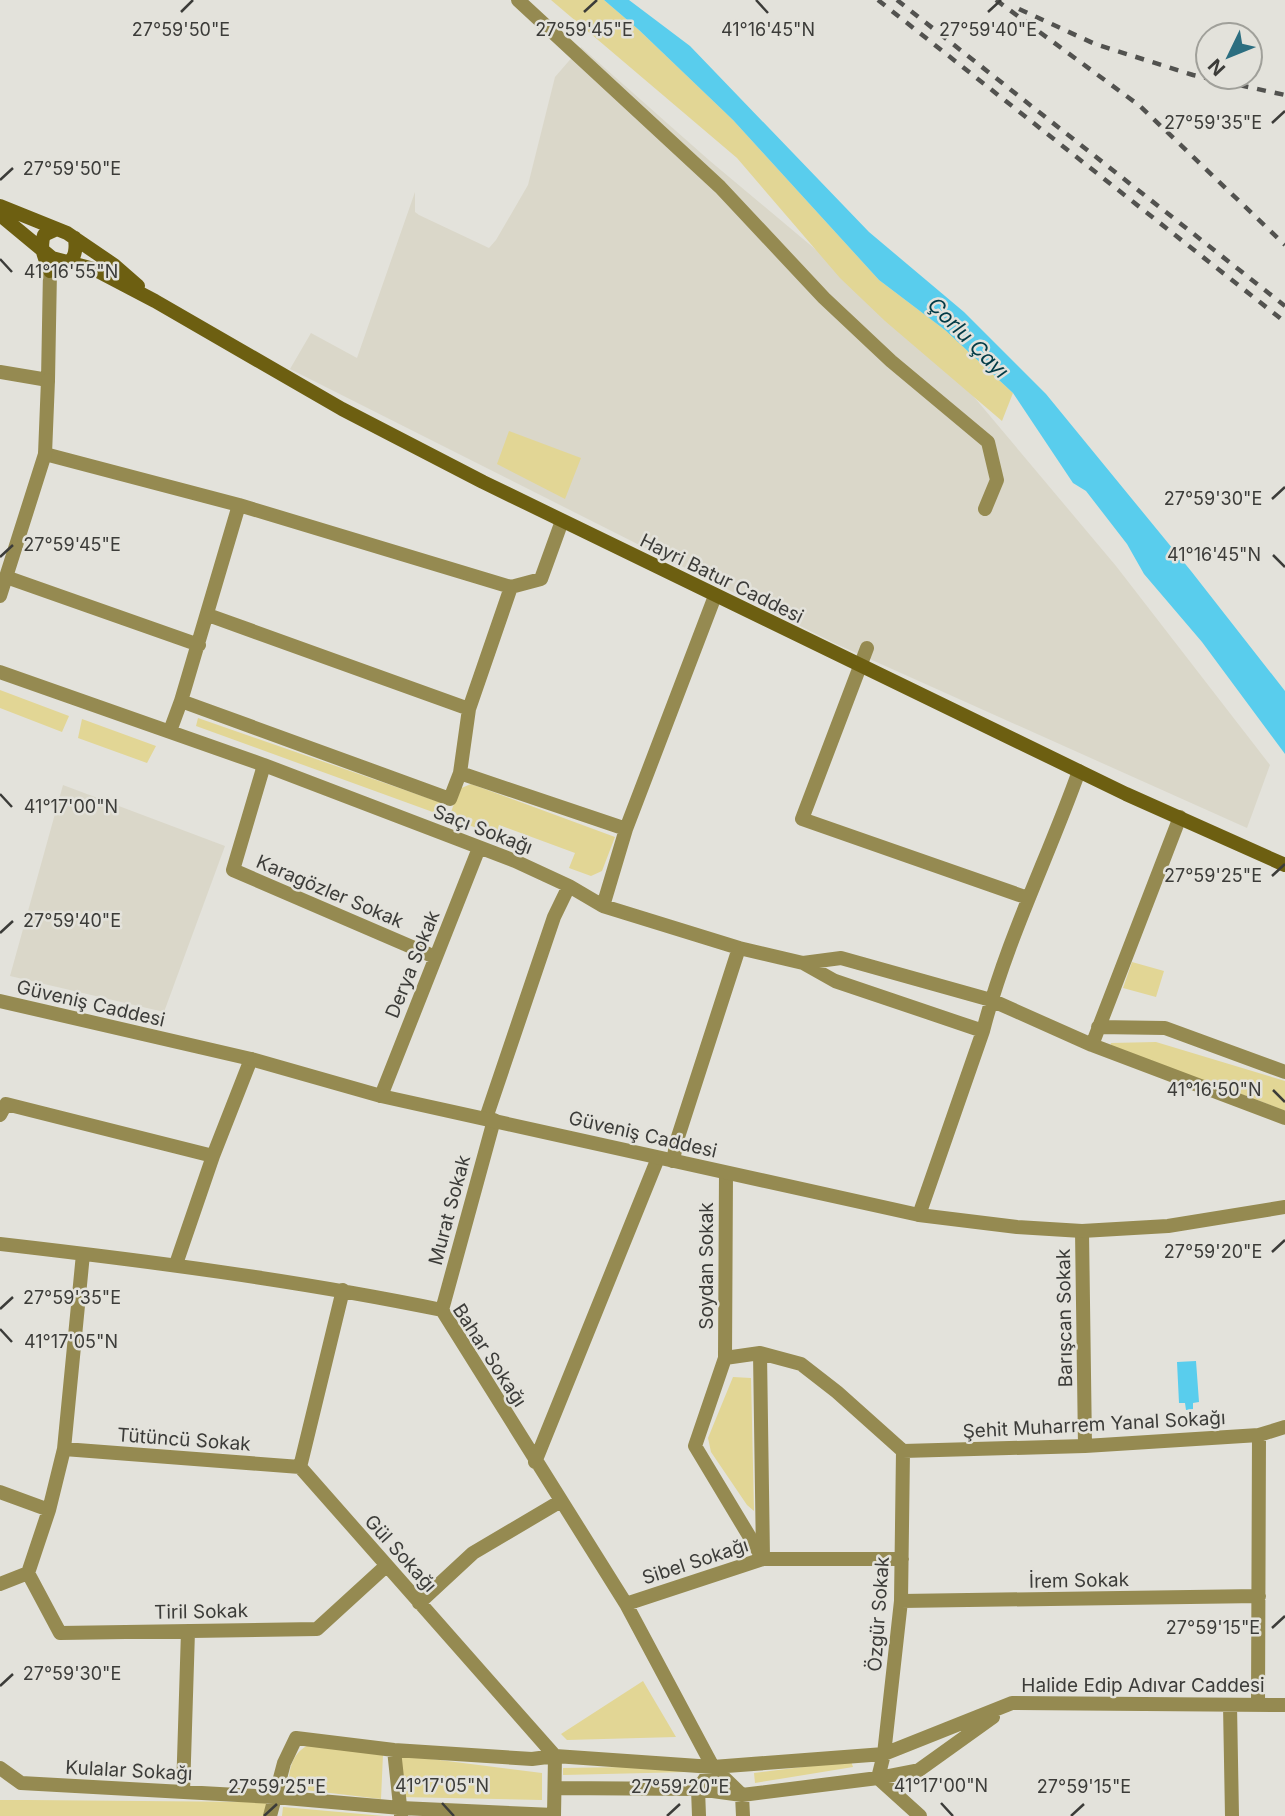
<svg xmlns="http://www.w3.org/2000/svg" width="1285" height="1816" viewBox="0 0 1285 1816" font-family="Inter,sans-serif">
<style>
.built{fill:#dad7c9}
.green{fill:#e2d695}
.water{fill:#59cded}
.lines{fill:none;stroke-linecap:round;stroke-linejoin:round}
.minor{stroke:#958a51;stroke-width:14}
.tertiary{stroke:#958a51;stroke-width:14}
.secondary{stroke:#6d5f11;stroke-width:14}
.rail{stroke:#52524f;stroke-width:4.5;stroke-dasharray:9 9;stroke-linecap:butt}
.ticks{fill:none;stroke:#3c3c39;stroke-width:2.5}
.labels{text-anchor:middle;stroke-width:5;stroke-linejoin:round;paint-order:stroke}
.street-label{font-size:19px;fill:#3c3c39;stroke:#e3e2db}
.water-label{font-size:21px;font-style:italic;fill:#013a46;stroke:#e3e2db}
.ticks-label{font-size:18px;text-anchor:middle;fill:#3c3c39;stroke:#e3e2db;stroke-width:5;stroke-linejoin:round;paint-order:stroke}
</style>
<rect width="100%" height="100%" fill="#e3e2db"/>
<path class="built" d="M581,47L710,161L932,347L1116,566L1270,765L1247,828L834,643L290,369L311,333L357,358L415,192V212L419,215L489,248L496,240L528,185L555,77Z
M63,785L225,846L164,1012L10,976Z"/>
<path class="green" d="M551,0H604L639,30L733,120L879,280L945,330L1013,393L1002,421L885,321L840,278L737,158Z
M509,431L581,458L565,499L497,464Z
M0,690L69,716L62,732L0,708Z
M198,718L445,804L441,815L196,726Z
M82,719L156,746L147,763L78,738Z
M471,784L615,837L602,871L591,876L569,868L575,853L499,825L496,835L449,818L459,789Z
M1132,962L1164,971L1156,997L1123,988Z
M1156,1042L1285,1081V1111C1228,1087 1168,1072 1110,1048L1111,1043Z
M733,1377L751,1378L754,1511L747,1505L711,1452L708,1438Z
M643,1681L676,1737L567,1740L561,1734Z
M309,1745L383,1754L381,1799L288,1788C289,1771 291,1753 309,1745Z
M400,1755L542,1773V1800L399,1797Z
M851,1761L853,1767L755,1783L754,1773Z
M689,1766V1772L563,1775V1768Z
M0,1800H27L267,1802L265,1816H0Z
M283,1807L384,1816H282Z"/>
<path class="water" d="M604,0H629L690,46L869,232L964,312L1046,394L1191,571L1285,691V754L1202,642L1144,574L1127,544L1086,491L1073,483L1013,393L945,330L879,280L733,120L639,30Z
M1196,1361L1199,1402L1193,1403V1409L1186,1410L1185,1403H1179L1177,1362Z"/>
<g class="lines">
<path class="minor" d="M518,0L720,187L824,298L891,361L988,442L997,480L985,509
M0,372L48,380L50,271
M45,454L239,505L511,587L541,579L562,521
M239,505L181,701L450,799L460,773L469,709L511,587
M6,577L199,645
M208,615L469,709
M867,648L802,819L1028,898
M0,672L264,765L515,861L569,886L603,906L739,948L677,1140L673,1161
M170,731L181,701
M264,765L233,870L435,957
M460,773L626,829
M603,906L626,829L715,596
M739,948L803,963L841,958L991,1000L1092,1045L1285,1118
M803,963L835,981L983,1031
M1098,1027L1165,1028L1285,1072
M1092,1045L1180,817
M381,1096L479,848
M0,1115L6,1104L213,1156
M486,1118L554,917L569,886
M919,1215L983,1031C1006,941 1048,858 1079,771
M1082,1231L1085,1446
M0,1244C148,1261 296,1280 442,1310L626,1604L713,1767L742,1795L743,1816
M176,1264L213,1156L251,1059
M343,1290L300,1467L555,1756L554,1816
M442,1310L494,1120
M760,1353L763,1558
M725,1358L726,1173
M64,1449L300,1467
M903,1451L901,1601L884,1754L878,1778L920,1816
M903,1451L1085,1446L1259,1435L1285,1427
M535,1462L658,1158
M0,1492L49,1510
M763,1559L695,1446L725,1358L760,1353L801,1364L837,1392L903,1451
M28,1573L60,1633L317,1629L386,1566
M0,1584L28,1573L49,1510L64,1449L83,1254
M901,1601L1259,1596
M419,1603L473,1553L561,1501
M626,1604L763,1559H902
M1230,1705L1232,1816
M1258,1705L1259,1435
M394,1750L401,1815
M0,1768L21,1783L274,1797L401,1808L554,1815
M555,1788L698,1789L742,1795L878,1778L919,1770L993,1717
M183,1792L188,1631
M270,1816L284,1763L296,1738L394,1750L532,1759L555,1756L713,1767L884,1754L1012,1703L1285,1705
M699,1816L698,1789L713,1767"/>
<path class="tertiary" d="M0,596L45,454L48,380
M0,1001L251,1059L381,1096L919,1215L1017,1227L1082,1231L1168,1226L1285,1207"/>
<path class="secondary" d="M0,206L67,233L114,265L138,286
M0,215L52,258L94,269L155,301L342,409L483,482L1126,794L1285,865
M57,229L44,235C39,248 45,258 50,271C69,262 78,262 75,238"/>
<path class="rail" d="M878,0L1285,322
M897,0L1285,306
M996,0L1140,106L1285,245
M1019,9L1095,44L1193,75L1285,95"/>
</g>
<path class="ticks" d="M756,0L768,13M181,12L193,0M584,12L597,0M988,12L1001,0M1272,123L1285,111M0,180L13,168M0,259L12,272M1272,499L1285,487M1273,555L1285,567M0,557L13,545M0,794L12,807M1272,876L1285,864M0,933L13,921M1273,1090L1285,1102M1272,1252L1285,1240M0,1309L13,1297M0,1329L12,1342M1272,1628L1285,1616M0,1686L13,1674M442,1803L454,1816M941,1803L953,1816M264,1816L277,1804M667,1816L680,1804M1071,1816L1084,1804"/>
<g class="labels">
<g class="street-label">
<text transform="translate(722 578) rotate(26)" y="7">Hayri Batur Caddesi</text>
<text transform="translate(483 829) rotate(21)" y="7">Saçı Sokağı</text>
<text transform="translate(330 891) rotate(23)" y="7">Karagözler Sokak</text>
<text transform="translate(412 964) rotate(-68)" y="7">Derya Sokak</text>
<text transform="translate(91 1003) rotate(13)" y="7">Güveniş Caddesi</text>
<text transform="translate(643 1134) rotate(13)" y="7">Güveniş Caddesi</text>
<text transform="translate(449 1210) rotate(-75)" y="7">Murat Sokak</text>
<text transform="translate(706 1266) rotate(-90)" y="7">Soydan Sokak</text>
<text transform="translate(1064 1318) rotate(-91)" y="7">Barışcan Sokak</text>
<text transform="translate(490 1355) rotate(57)" y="7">Bahar Sokağı</text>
<text transform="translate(1094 1424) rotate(-3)" y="7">Şehit Muharrem Yanal Sokağı</text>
<text transform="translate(184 1439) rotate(4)" y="7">Tütüncü Sokak</text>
<text transform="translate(401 1553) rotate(48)" y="7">Gül Sokağı</text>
<text transform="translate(695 1561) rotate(-18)" y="7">Sibel Sokağı</text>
<text transform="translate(1079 1580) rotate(-1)" y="7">İrem Sokak</text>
<text transform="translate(201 1611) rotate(-1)" y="7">Tiril Sokak</text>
<text transform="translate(878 1614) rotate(-86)" y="7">Özgür Sokak</text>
<text x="1143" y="1692">Halide Edip Adıvar Caddesi</text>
<text transform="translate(129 1770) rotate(3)" y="7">Kulalar Sokağı</text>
</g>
<g class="water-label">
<text transform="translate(968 338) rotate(45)" y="7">Çorlu Çayı</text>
</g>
</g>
<g class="ticks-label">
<text x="181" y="36">27°59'50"E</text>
<text x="584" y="36">27°59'45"E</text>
<text x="988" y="36">27°59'40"E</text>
<text x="768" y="36">41°16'45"N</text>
<text x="1213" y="129">27°59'35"E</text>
<text x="72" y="175">27°59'50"E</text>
<text x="71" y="278">41°16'55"N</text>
<text x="1213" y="505">27°59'30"E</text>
<text x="72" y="551">27°59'45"E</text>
<text x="1214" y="561">41°16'45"N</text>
<text x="71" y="813">41°17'00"N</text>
<text x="1213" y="882">27°59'25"E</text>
<text x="72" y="927">27°59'40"E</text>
<text x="1214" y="1096">41°16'50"N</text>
<text x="1213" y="1258">27°59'20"E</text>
<text x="72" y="1304">27°59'35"E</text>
<text x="71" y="1348">41°17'05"N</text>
<text x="1213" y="1634">27°59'15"E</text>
<text x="72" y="1680">27°59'30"E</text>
<text x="442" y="1792">41°17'05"N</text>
<text x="941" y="1792">41°17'00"N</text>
<text x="277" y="1793">27°59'25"E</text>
<text x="680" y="1793">27°59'20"E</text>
<text x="1084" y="1793">27°59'15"E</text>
</g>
<g transform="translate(1229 56) rotate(227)"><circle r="33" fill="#e3e2db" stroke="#a0a09a" stroke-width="2"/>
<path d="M0-5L12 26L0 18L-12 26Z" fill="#2c6e80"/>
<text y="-10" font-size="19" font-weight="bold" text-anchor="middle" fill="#3c3c39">N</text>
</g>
</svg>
